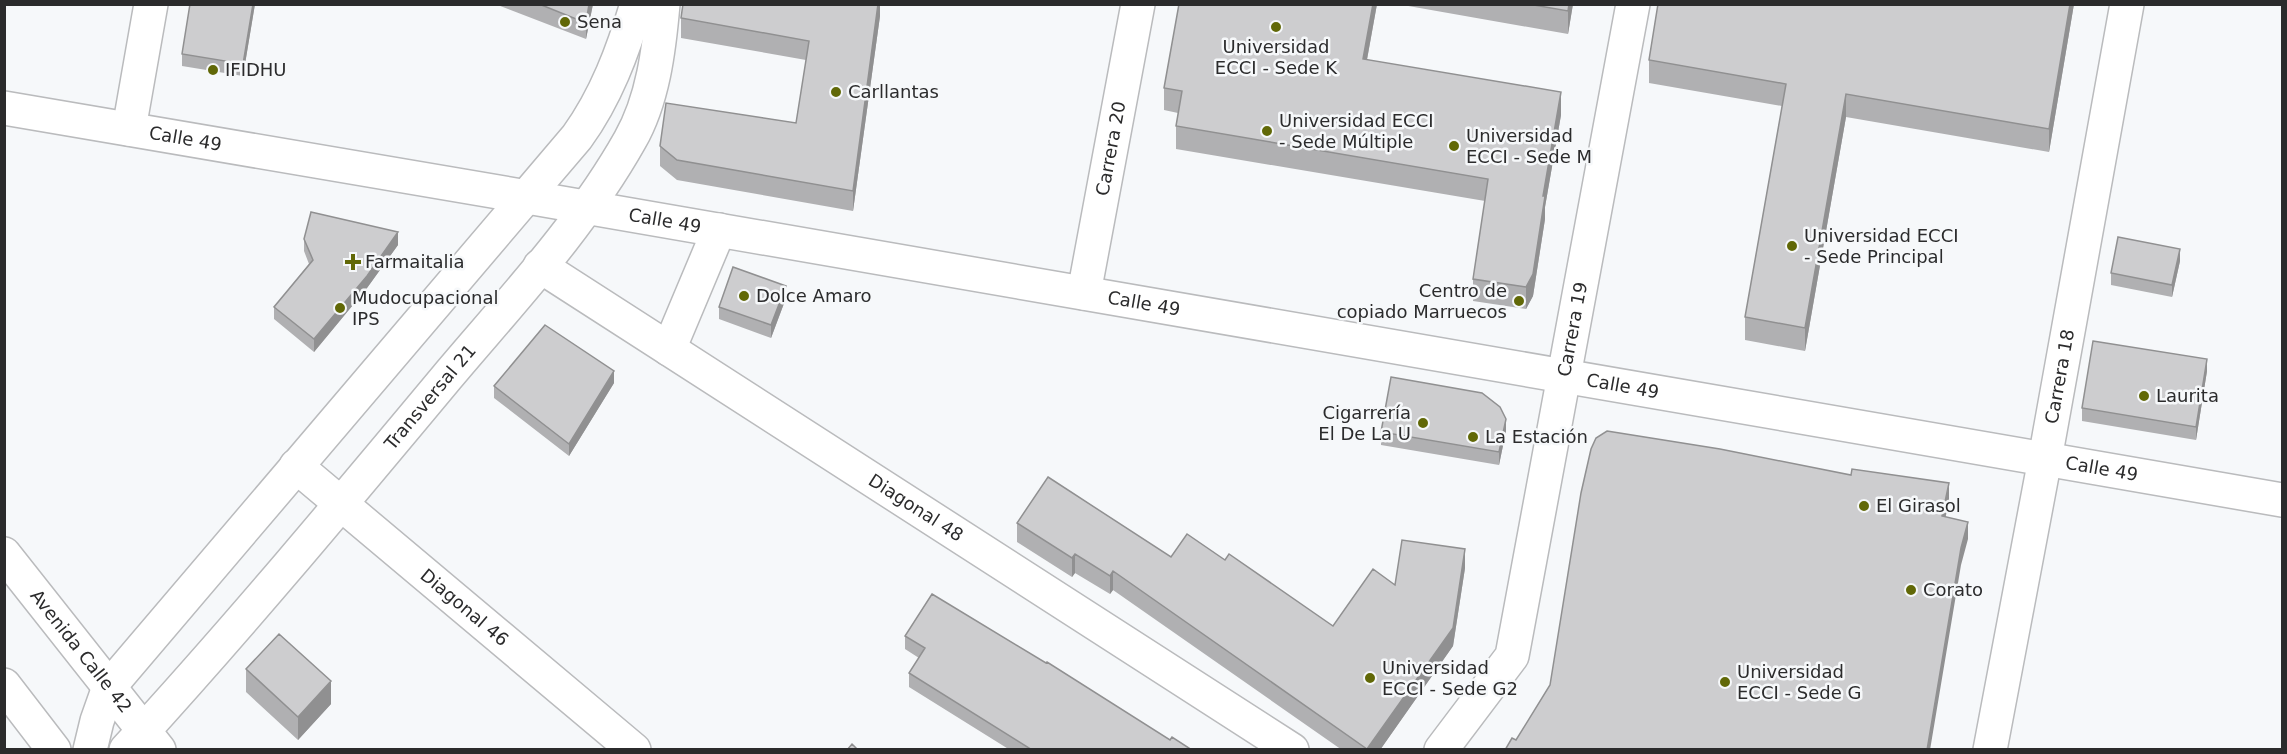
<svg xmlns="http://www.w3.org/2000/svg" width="2287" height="754" viewBox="0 0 2287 754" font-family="'DejaVu Sans',sans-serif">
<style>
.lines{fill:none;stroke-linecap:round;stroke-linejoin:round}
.street-casing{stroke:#babbbd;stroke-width:36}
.secondary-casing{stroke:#babbbd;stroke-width:36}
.street{stroke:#fff;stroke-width:33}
.secondary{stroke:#fff;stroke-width:33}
.wall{fill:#b0b0b2}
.shaded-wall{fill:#909091}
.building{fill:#cdcdcf;stroke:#909091;stroke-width:1.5}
.poi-dot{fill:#616807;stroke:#f6f8fa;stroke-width:2}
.labels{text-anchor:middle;stroke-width:5;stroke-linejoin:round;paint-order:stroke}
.poi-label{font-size:18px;fill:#2b2b2c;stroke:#f6f8fa;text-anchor:start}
.street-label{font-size:18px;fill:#2b2b2c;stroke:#f6f8fa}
</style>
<rect width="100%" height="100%" fill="#f6f8fa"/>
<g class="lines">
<defs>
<g id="street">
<path id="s1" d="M4,108L527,197"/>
<path d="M129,129L151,4"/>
<path id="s2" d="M540,266L1292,750"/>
<path id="s3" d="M1084,293L1138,4"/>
<path id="s4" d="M296,466L634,750"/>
<path id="s5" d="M1441,750L1512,656L1633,4"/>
</g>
<g id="secondary">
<path id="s6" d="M527,197L2282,500"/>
<path d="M669,349L719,230"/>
<path id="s7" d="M4,554L159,750"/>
<path d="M4,685L54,750"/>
<path d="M90,750L97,721L109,687L577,137C606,97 623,51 637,4"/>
<path id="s8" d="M126,750C237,629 342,503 447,377C511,301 581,227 630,140C653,100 659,50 663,4"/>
<path id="s9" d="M1990,750L2045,459L2127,4"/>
</g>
</defs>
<use href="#street" class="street-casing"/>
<use href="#secondary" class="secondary-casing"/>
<use href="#street" class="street"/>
<use href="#secondary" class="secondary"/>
</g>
<path class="wall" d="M190,4H255L243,76L182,66V54Z
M495,4H593L586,39Z
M880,4V16L853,211L677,180L660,166V146L796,123L806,60L681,38V18Z
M1179,4H1377L1367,60L1561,115L1545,207V219L1533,296L1526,309L1473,301V279L1485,201L1176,149V126L1178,113L1164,110V88Z
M1397,4H1573L1568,34Z
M1658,4H2074L2049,152L1846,117L1805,351L1745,340V317L1782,106L1649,83V60Z
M304,239L398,245L367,288L314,352L274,319V307L309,264L304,251Z
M2180,261L2172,297L2111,285V273Z
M786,298L771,338L719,319V307Z
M2207,371L2196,440L2082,421V408Z
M614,383L569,456L494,398V386Z
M1506,431L1499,465L1381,445V432Z
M1017,523L1171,557L1225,560L1333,626L1395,585L1465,568L1453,646L1380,750H1342L1113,590L1110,594L1075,573L1072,577L1017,542Z
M905,636L1170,740L1192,750H1010L909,687V673L919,658L905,649Z
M246,669L331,704L298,740L246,692Z"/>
<path class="shaded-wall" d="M253,4H255L243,76V64Z
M589,4H593L586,39V23Z
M878,4H880V16L853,211V191Z
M1373,4H1377L1363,81V59Z
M1569,4H1573L1568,34V11Z
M2070,4H2074L2049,152V129Z
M1561,92V115L1545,207V219L1533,296L1526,309V287Z
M1846,94V117L1805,351V328Z
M398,232V245L367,288L314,352V339Z
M2180,249V261L2172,297V285Z
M786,286V298L771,338V325Z
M2207,359V371L2196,440V427Z
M614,371V383L569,456V444Z
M1506,419V431L1499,465V452Z
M1949,483V501L1942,534V516Z
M1968,522V539L1961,565L1930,750H1927L1961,548Z
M1465,549V568L1453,646L1380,750H1367Z
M1075,554V573L1072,577V558Z
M1113,571V590L1110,594V576Z
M331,681V704L298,740V717Z"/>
<path class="building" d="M190,4H253L243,64L182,54Z
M539,4H589L586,23Z
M683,4H878L853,191L677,160L660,146L666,103L796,123L809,41L681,18Z
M1179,4H1373L1363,59L1561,92L1543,196H1545L1533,274L1526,287L1473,279L1488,179L1176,126L1182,91L1164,88Z
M1528,4H1569L1568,11Z
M1658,4H2070L2049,129L1846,94L1805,328L1745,317L1786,84L1649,60Z
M311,212L398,232L367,276L314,339L274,307L313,260L304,239Z
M2118,237L2180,249L2172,285L2111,273Z
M733,267L786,286L771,325L719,307Z
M545,325L614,371L569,444L494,386Z
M2093,341L2207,359L2196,427L2082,408Z
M1391,377L1482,393L1500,407L1506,419L1499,452L1381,432Z
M1607,431L1720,449L1851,475L1852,469L1949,483L1942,516L1968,522L1961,548L1927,750H1505L1512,738L1516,740L1550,685L1581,493L1591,449L1596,438Z
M1048,477L1171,557L1187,534L1225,560L1229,554L1333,626L1373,569L1395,585L1402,540L1465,549L1453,628L1367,749L1113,571L1110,576L1075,554L1072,558L1017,523Z
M932,594L1046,663L1047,662L1170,740L1172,737L1192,750H1032L909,673L925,648L905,636Z
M279,634L331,681L298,717L246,669Z
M852,744L858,750H847Z"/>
<g class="poi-dot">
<circle cx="565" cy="22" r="6"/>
<circle cx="1276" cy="27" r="6"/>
<circle cx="213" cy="70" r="6"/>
<circle cx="836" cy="92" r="6"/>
<circle cx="1267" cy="131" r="6"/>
<circle cx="1454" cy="146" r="6"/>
<circle cx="1792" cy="246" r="6"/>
<path d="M350 253h6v6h6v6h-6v6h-6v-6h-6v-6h6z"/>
<circle cx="744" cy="296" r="6"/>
<circle cx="1519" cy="301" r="6"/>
<circle cx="340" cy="308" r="6"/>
<circle cx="2144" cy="396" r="6"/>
<circle cx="1423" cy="423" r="6"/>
<circle cx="1473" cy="437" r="6"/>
<circle cx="1864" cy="506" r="6"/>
<circle cx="1911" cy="590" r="6"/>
<circle cx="1370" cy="678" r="6"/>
<circle cx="1725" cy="682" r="6"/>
</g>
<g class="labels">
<g class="poi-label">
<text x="577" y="28">Sena</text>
<text x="1276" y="53" text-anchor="middle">Universidad<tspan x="1276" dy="21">ECCI - Sede K</tspan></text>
<text x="225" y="76">IFIDHU</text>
<text x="848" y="98">Carllantas</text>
<text x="1279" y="127">Universidad ECCI<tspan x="1279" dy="21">- Sede Múltiple</tspan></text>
<text x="1466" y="142">Universidad<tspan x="1466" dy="21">ECCI - Sede M</tspan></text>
<text x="1804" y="242">Universidad ECCI<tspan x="1804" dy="21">- Sede Principal</tspan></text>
<text x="365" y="268">Farmaitalia</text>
<text x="1507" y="297" text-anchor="end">Centro de<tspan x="1507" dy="21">copiado Marruecos</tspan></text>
<text x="756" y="302">Dolce Amaro</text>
<text x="352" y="304">Mudocupacional<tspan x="352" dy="21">IPS</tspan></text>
<text x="2156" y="402">Laurita</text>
<text x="1411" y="419" text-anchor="end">Cigarrería<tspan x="1411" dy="21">El De La U</tspan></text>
<text x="1485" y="443">La Estación</text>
<text x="1876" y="512">El Girasol</text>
<text x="1923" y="596">Corato</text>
<text x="1382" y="674">Universidad<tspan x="1382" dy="21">ECCI - Sede G2</tspan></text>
<text x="1737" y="678">Universidad<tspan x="1737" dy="21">ECCI - Sede G</tspan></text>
</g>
<g class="street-label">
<text dy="6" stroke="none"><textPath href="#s1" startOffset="184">Calle 49</textPath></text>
<text dy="6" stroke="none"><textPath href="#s3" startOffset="147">Carrera 20</textPath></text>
<text dy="6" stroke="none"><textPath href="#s6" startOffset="140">Calle 49</textPath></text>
<text dy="6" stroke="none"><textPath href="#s6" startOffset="626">Calle 49</textPath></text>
<text dy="6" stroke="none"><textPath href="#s5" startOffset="450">Carrera 19</textPath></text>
<text dy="6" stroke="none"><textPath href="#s9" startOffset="380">Carrera 18</textPath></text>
<text dy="6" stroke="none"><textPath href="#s6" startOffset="1112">Calle 49</textPath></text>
<text dy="6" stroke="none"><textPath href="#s8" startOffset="466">Transversal 21</textPath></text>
<text dy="6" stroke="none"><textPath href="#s6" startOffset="1598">Calle 49</textPath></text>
<text dy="6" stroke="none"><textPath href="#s2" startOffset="447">Diagonal 48</textPath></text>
<text dy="6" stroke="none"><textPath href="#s4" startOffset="220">Diagonal 46</textPath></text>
<text dy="6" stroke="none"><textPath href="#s7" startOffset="124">Avenida Calle 42</textPath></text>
</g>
</g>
<rect width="2287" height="754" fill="none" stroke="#2b2b2c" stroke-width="12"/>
</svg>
